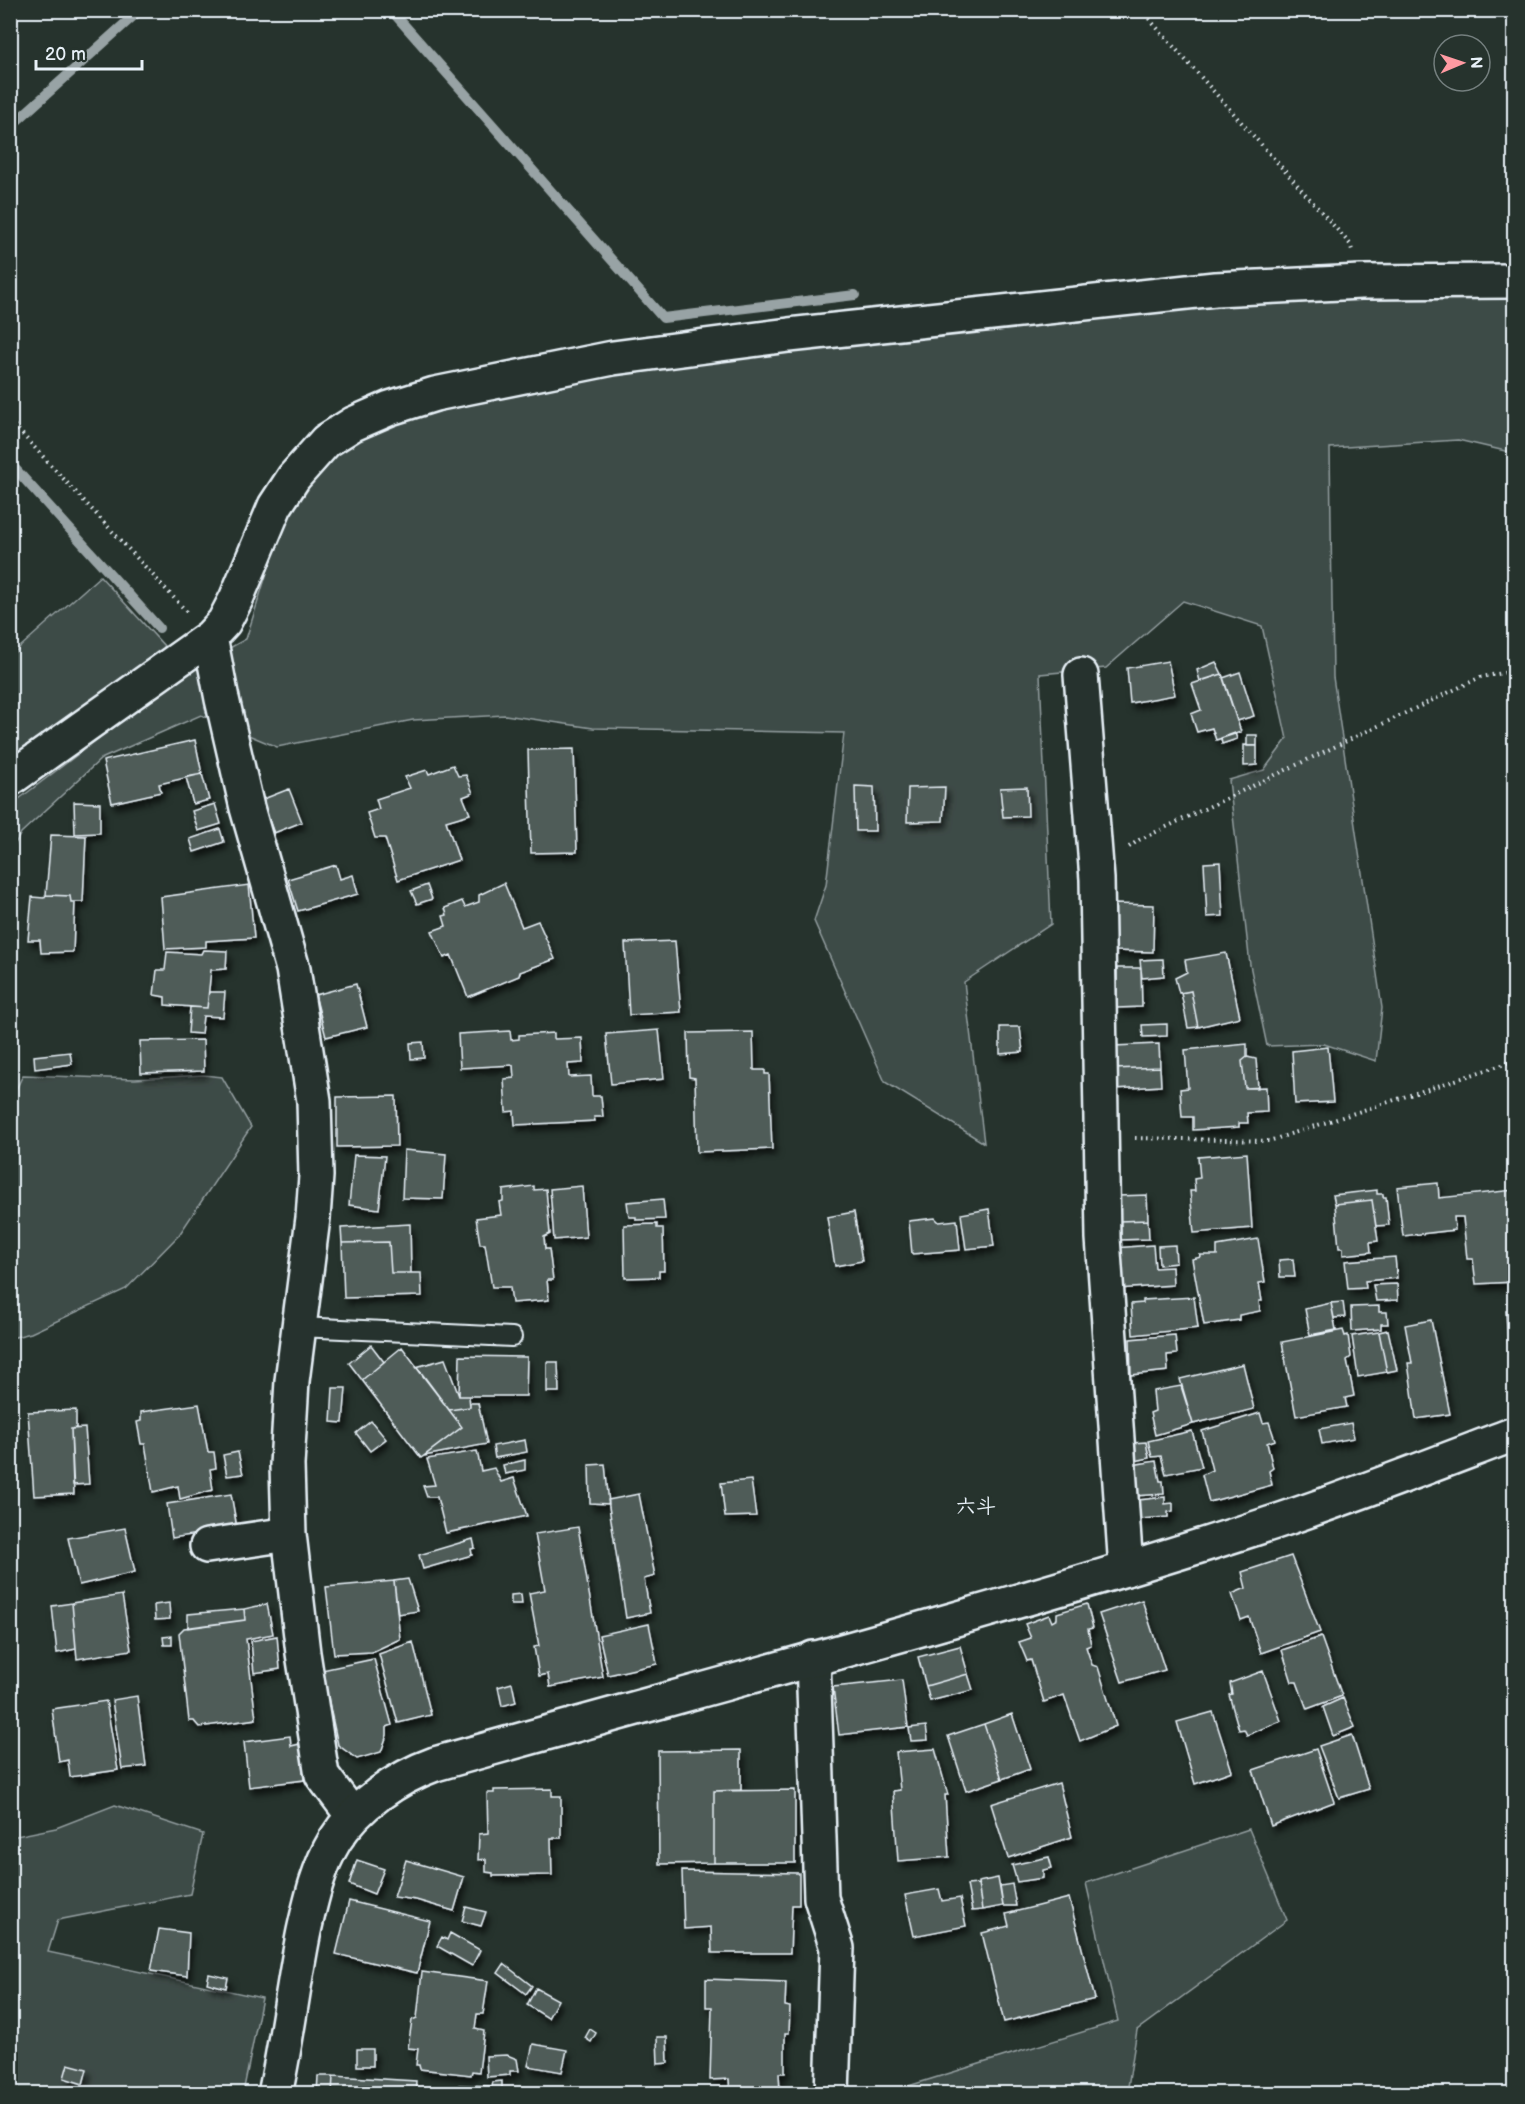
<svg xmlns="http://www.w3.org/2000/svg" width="1525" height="2104" viewBox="0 0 1525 2104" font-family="'Balsamiq Sans','Klee One',sans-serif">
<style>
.green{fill:#3e4b47;stroke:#939ea0;stroke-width:1.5}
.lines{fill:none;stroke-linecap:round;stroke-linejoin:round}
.stream{stroke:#98a3a5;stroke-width:10}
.building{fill:#505c59;stroke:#e8f1f8;stroke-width:1.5;filter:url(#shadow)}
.service-casing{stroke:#e8f1f8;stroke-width:22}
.minor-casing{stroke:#e8f1f8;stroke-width:38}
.tertiary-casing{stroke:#e8f1f8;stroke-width:38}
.path{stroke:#e8f1f8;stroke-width:4;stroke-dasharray:1.5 4.5;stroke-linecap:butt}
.service{stroke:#26332d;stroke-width:18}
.minor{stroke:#26332d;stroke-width:33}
.tertiary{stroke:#26332d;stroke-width:33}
.labels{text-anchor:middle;stroke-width:4.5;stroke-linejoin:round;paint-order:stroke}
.quarter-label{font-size:20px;font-weight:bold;fill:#e8f1f8;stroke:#26332d}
</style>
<defs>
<filter id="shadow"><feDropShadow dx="3.5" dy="6" stdDeviation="3" flood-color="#0009"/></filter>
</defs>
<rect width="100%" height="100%" fill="#26332d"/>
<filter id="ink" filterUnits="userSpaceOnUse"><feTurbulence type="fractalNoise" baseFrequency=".0167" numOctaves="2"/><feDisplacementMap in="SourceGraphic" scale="12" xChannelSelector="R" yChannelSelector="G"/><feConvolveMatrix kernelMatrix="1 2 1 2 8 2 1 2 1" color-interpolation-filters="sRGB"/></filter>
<g filter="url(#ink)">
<path class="green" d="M1514,296V453L1458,440L1330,448L1333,677L1382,1008L1376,1061L1324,1044L1267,1046L1250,965L1229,780L1264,770L1287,739L1262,626L1183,601L1106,668L1040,674L1051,924L964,982L984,1143L885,1082L814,921L826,885L844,733L593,728L505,715L413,720L277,747L201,715L101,759L21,833L11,851V805L186,672L246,639L290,500L341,451L377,429L457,402L679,364L1002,323L1227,303Z
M100,576L165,647L11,758V655Z
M23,1075L135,1079L203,1075L222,1077L251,1127L179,1235L126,1289L31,1333L11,1338V1100Z
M115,1805L203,1834L190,1894L58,1920L48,1952L262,1998L243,2093L11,2094V1837L56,1828Z
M1249,1829L1287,1920L1137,2030L1127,2093H886L1118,2021L1086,1883Z"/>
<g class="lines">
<path class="stream" d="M391,10L663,318L855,295
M10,127L140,10
M10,463L159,628"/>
</g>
<path class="building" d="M1168,661L1175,695L1130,703L1127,668Z
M1216,662L1222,674L1200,681L1197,670Z
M1240,672L1254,716L1237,721L1223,678Z
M1222,674L1241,732L1216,740L1212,728L1197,732L1191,714L1201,710L1192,684Z
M1235,733L1237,739L1222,744L1221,738Z
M1247,735H1257V746H1247Z
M195,740L202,774L159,784L161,792L112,803L103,761Z
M1244,745L1257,746V765L1244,766Z
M574,749L577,852L531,853L528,750Z
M453,765L458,776L466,775L473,793L463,797L470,814L446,821L459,860L398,880L385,838H375L367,813L379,809L376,799L410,788L405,777L427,770L429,774Z
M202,774L209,800L193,804L186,777Z
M855,786L874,787L875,831H856Z
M945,787L943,821L907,822L908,788Z
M1027,787L1028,816L1003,817L1000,788Z
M289,789L302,822L274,833L261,800Z
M74,802L100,803V833L75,834Z
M215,804L221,824L198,831L192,811Z
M220,829L224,842L194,852L190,839Z
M51,835L86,836L83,902H71L70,896L46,895Z
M1220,862L1223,916L1207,917L1204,863Z
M336,865L340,879L353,875L358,894L298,911L288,879Z
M504,883L522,927L538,921L555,959L520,972L519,976L468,997L451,955L444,958L432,931L446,926L443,916L447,915L445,908L462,901L465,907L479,902V895Z
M249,885L254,938L206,941V947L165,949L161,897Z
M427,885L432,899L417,904L411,891Z
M46,895L70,896L71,902H75L73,952L41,953L40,940H28L32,897L44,898Z
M1113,904L1154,905L1153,952L1112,951Z
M675,941L681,1012L629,1015L625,943Z
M203,950L227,951L226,969L211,970L207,1008L165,1005V997L154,995L157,970H165L167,952L201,954Z
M1226,953L1240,1017L1198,1027L1191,991L1179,993L1175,978L1187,972L1185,960Z
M1163,959L1164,976L1142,978L1140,960Z
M1117,968H1141L1142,1007L1117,1008Z
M356,984L367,1027L326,1037L315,995Z
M1191,991L1198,1027L1188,1028L1181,993Z
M209,992H225L223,1017L203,1016L201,1034L188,1033L190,1007L207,1008Z
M1167,1024V1036L1143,1037L1142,1025Z
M1000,1027H1020L1023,1052L1000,1054Z
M659,1030L664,1079L611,1084L606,1034Z
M510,1031L511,1040L519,1039V1035L554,1033V1039L582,1038L583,1063L568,1064L569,1077L591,1076L592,1096H601L603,1117H594L595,1121L515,1125L514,1111L506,1112L504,1079L514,1078L513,1065L460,1068L458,1034Z
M753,1032L754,1070H765V1074H769L772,1149L697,1152L695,1078L689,1077L688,1033Z
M203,1040L204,1071L141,1073L140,1041Z
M423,1042L424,1058L411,1059L410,1043Z
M1159,1044L1160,1067L1114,1069L1113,1046Z
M1247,1044V1057L1242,1061L1245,1088L1266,1087L1267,1112L1247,1113L1248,1123H1239V1127L1193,1130V1117H1182L1180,1089L1188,1088L1185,1050Z
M1328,1047L1333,1102L1295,1104L1292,1051Z
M70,1052L72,1064L35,1069L34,1056Z
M1247,1057L1256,1059L1258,1088H1245L1242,1061Z
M1160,1067L1161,1086L1115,1089L1114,1069Z
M396,1096L397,1146L337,1147V1097Z
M404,1150L446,1154L443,1199L402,1198Z
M1247,1153L1252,1228L1194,1233L1190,1191H1195L1194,1179L1200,1178L1198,1157Z
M354,1155L385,1156L379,1209L349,1205Z
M1438,1183L1439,1198L1514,1190V1282L1476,1284L1473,1259H1467L1463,1217H1454L1455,1230L1403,1236L1397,1187Z
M534,1186V1190L546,1189L550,1234L544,1237L545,1249H549L553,1280H547L549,1300L512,1303L510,1287H492L485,1244H480L476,1218L501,1215L499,1202L503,1201V1190Z
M582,1186L586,1237L554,1240L550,1189Z
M1377,1190V1194H1383V1197H1386L1389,1225L1376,1226L1372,1200L1335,1204L1333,1195Z
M1147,1195L1148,1220L1119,1221L1117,1196Z
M663,1199L665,1219L636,1220V1217H629L627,1202Z
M1372,1200L1378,1241L1370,1242L1371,1252L1343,1255V1248H1339L1335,1204Z
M989,1209L994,1246L966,1249L961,1214Z
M854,1212L862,1261L835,1266L827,1217Z
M935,1218L939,1222L957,1220L960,1250L912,1254L909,1221Z
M1148,1220L1149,1239L1119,1240V1221Z
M410,1224L411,1273H391L389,1242L342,1243L341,1228Z
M657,1224V1228H663L664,1271H659V1277L625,1278L624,1225Z
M1258,1239L1265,1282L1259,1283L1262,1301H1259L1260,1311L1239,1315V1320L1204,1325L1192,1259L1201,1257L1200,1255H1217V1246Z
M389,1242L391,1273H421L422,1296L344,1298L342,1243Z
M1153,1245L1155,1268L1172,1267L1173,1285L1118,1289L1114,1248Z
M1175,1245L1176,1263L1159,1265L1158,1246Z
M1395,1257L1397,1278L1365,1281L1366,1288L1348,1289L1345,1261Z
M1293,1259L1295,1277H1280L1279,1260Z
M1397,1284L1398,1300L1376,1301L1373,1285Z
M1194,1297L1198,1328L1133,1335L1131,1304L1143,1303V1300Z
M1343,1302L1345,1317L1334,1318L1331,1303Z
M1331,1303L1336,1330L1310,1335L1305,1309Z
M1379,1306V1312H1387L1388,1324H1381V1329L1352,1331L1351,1307Z
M1514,1310V1343H1508L1506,1311Z
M1431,1320L1450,1414L1416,1419L1408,1363H1412L1405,1325Z
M1343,1330L1345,1336L1348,1335L1351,1357L1347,1360L1354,1396L1345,1398L1347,1407L1296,1416L1282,1342Z
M1388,1330L1397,1370L1387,1372L1379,1332Z
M1379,1332L1387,1372L1358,1377L1352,1336Z
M1175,1335L1177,1354L1167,1355L1168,1371L1131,1375L1130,1339Z
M371,1345L384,1362L362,1380L349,1363Z
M402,1347L462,1427L421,1458L362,1380Z
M460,1356L527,1357L526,1396H459Z
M445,1359L459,1396H469L470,1407L449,1410L416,1367Z
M547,1362H558L559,1392H547Z
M1243,1364L1254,1409L1193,1424L1180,1379Z
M1181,1386L1193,1424L1155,1435L1150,1413L1155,1411L1153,1391Z
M333,1388H346L343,1423L331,1422Z
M470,1403H478L487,1444L424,1456L462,1427L449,1410L470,1407Z
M199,1404L208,1452H214L216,1468L210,1469L213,1490L180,1499L178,1486L153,1492L145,1444H141L137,1422L141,1421V1412Z
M76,1410V1428L71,1429L74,1494L34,1496L28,1412Z
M1260,1413L1263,1423L1269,1422L1275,1440L1267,1443L1273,1468L1269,1471L1272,1485L1209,1502L1202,1475L1212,1470L1202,1431Z
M371,1421L386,1439L370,1451L356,1433Z
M1351,1423L1354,1438L1322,1444L1319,1429Z
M85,1428L89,1484L73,1485L71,1429Z
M1192,1431L1202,1467L1166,1474L1161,1456L1152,1457L1148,1441Z
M525,1440L527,1452L495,1458L493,1446Z
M1146,1442L1149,1458L1135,1461L1132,1443Z
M477,1451L481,1471L494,1468L501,1482L514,1478L527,1516L446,1533L437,1497H427L423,1486L435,1485L427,1459Z
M238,1452L243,1474L227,1476L223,1455Z
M525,1460V1470L505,1474L503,1465Z
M1156,1461L1160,1481H1163L1164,1494L1134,1496L1132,1465Z
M605,1464L609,1504L590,1503L589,1465Z
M751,1480L756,1516L725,1517L721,1483Z
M231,1494L237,1528L172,1538L167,1504Z
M639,1494L655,1576L644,1579L650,1613L626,1618L608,1500Z
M1165,1497V1504L1173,1503V1511L1168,1512V1517L1139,1519V1500Z
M578,1527L603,1677L550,1687L548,1674L539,1676L534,1647L539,1646L529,1593L545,1590L535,1534Z
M125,1528L135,1572L79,1585L68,1538Z
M473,1539L475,1548L471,1549L472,1555L423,1569L419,1555Z
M1291,1556L1320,1632L1261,1653L1249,1617L1241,1620L1232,1594L1246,1588L1242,1572Z
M408,1579L418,1611L398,1614L394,1581Z
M394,1581L400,1639L372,1652L334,1654L326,1587Z
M521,1594L522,1604H511V1595Z
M122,1595L131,1650L77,1659L72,1603Z
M1142,1600L1165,1670L1122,1682L1099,1614Z
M72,1603L76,1649L57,1653L52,1606Z
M169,1603L170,1619L155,1620L154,1605Z
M267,1604L273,1634L246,1639L256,1719L199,1727L194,1721H189L179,1633L184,1628L245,1620L244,1609Z
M1087,1604L1093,1628L1088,1629L1091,1645L1086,1647L1092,1665L1098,1667L1116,1726L1080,1741L1064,1695L1044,1702L1031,1660L1027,1661L1019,1642L1031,1638L1025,1624L1049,1615L1052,1622L1057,1619V1613Z
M244,1609L245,1620L188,1628V1614Z
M649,1624L657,1664L608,1675L599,1635Z
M172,1636V1645H164L163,1637Z
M277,1636L280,1669L254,1673L251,1641Z
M1321,1637L1342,1696L1307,1709L1297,1682H1292L1282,1650Z
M413,1642L431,1715L398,1723L379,1654Z
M960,1646L968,1674L926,1686L918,1657Z
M374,1659L392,1725L387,1727V1735L381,1752L357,1759L338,1745L322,1670Z
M1263,1671L1281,1721L1247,1735L1244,1729L1239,1730L1229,1695L1232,1694L1230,1683Z
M968,1674L973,1690L930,1701L926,1686Z
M902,1680L908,1727L839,1735L833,1687Z
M512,1683L516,1702L502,1706L498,1687Z
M137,1696L146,1766L122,1769L112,1700Z
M1343,1698L1355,1727L1333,1736L1323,1707Z
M106,1701L118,1770L70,1777L68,1760L59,1762L52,1709Z
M1213,1712L1232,1771L1195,1784L1177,1722Z
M1012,1714L1030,1769L1002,1779L984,1724Z
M984,1724L1002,1779L966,1791L948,1736Z
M926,1726L928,1740L911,1741L909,1728Z
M1352,1735L1369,1789L1339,1798L1319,1746Z
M290,1736L291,1746L300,1744L304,1780L249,1787L244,1742Z
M935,1749L948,1795H945L949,1857L898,1861L893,1791L900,1790L896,1752Z
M1316,1749L1334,1802L1271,1826L1253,1770Z
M741,1750V1790L714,1791V1863L659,1864L658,1751Z
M1059,1783L1072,1837L1008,1858L991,1804Z
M552,1789V1796H561V1838H551L552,1875L493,1876V1873L486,1872V1859L478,1860L479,1834L488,1833L487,1793H494V1790Z
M795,1790V1863H714V1791Z
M1049,1857L1052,1868L1043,1870V1878L1017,1882L1012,1865Z
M357,1860L384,1869L374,1894L349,1884Z
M406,1860L464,1877L454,1911L416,1900L394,1897Z
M682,1871L799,1873V1905H792L790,1953H712L711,1927L684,1929Z
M998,1878L1003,1906L982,1910L978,1882Z
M978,1884L982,1910L972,1911L967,1885Z
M1012,1884L1016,1906H1003L1000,1886Z
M939,1889L942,1901L960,1898L966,1926L914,1936L905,1895Z
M1069,1898L1095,1999L1004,2022L982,1933L1009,1926L1006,1914Z
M349,1901L430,1921L417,1973L336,1954Z
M466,1907L486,1912L481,1926L462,1921Z
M159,1929L189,1933L187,1976L151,1971Z
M450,1933L480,1950L472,1966L437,1946L442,1937L447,1940Z
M504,1964L532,1986L526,1994L498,1973Z
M422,1972L488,1981L483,2014H477L475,2029L484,2031L479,2072L472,2071L471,2075L420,2069L419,2065H416L418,2049L408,2048L412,2020L417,2018Z
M209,1974L228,1978L226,1988L207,1983Z
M706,1979L786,1982L785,2006L790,2007L789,2033H785V2073H779L780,2092L730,2093L729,2079L710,2080L712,2007H706Z
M536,1988L558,2000L548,2018L527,2005Z
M590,2029L596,2033L591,2042L585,2038Z
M657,2037H667L668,2063L658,2064Z
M533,2044L567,2050L562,2072L528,2066Z
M357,2049H373V2066H357Z
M507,2055L517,2059L519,2071H510V2075L487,2077L486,2056Z
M68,2064L87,2069L83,2084L64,2078Z
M318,2076H333L332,2094H317Z
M333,2076L416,2081L415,2094H332Z
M502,2081V2088L527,2089L526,2094H458L459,2085L492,2086L493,2082Z"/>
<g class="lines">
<defs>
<path id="service" d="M299,1327L512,1337"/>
<path id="minor" d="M210,637L222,699L247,808L293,969L314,1101L316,1176L313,1218L292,1381L287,1465L289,1534L303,1653L322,1775L353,1816
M1081,675L1097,879L1103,1238L1126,1569
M10,779L210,637L224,622L236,599L275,506L294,477L326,441L353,424L390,408L435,394L613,358L789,335L1215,289L1361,282L1514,281
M207,1546L289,1534
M813,1658L821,1898L837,1948L832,2094"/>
<path id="tertiary" d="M275,2094C287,2040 293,1985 304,1931C311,1900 318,1868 335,1840C357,1805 396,1778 435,1764C715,1685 999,1612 1275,1522C1356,1495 1435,1464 1514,1434"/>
</defs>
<use href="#service" class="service-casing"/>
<use href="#minor" class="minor-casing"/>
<use href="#tertiary" class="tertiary-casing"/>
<path class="path" d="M1141,10L1350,244L1352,250
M10,421L187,612
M1129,847L1139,840L1481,677L1514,671
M1135,1138L1269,1141L1514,1061"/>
<use href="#service" class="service"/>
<use href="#minor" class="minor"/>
<use href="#tertiary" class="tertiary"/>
</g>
</g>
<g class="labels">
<g class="quarter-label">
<text x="976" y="1513">六斗</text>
</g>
</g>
<rect width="1525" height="2104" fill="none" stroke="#26332d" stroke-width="36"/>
<rect x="18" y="18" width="1489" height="2068" fill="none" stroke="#e8f1f8" stroke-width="2" filter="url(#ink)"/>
<g transform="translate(1462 63) rotate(88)"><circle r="28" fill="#26332d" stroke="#747f7e" stroke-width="1.5"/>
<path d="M0-4.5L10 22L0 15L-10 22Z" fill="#ff9aa2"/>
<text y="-9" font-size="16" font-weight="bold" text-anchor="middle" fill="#e8f1f8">N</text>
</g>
<path d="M36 60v9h106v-9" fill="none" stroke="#e8f1f8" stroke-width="3"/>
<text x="45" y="60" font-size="18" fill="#e8f1f8" stroke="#26332d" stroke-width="4.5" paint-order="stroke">20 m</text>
</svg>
